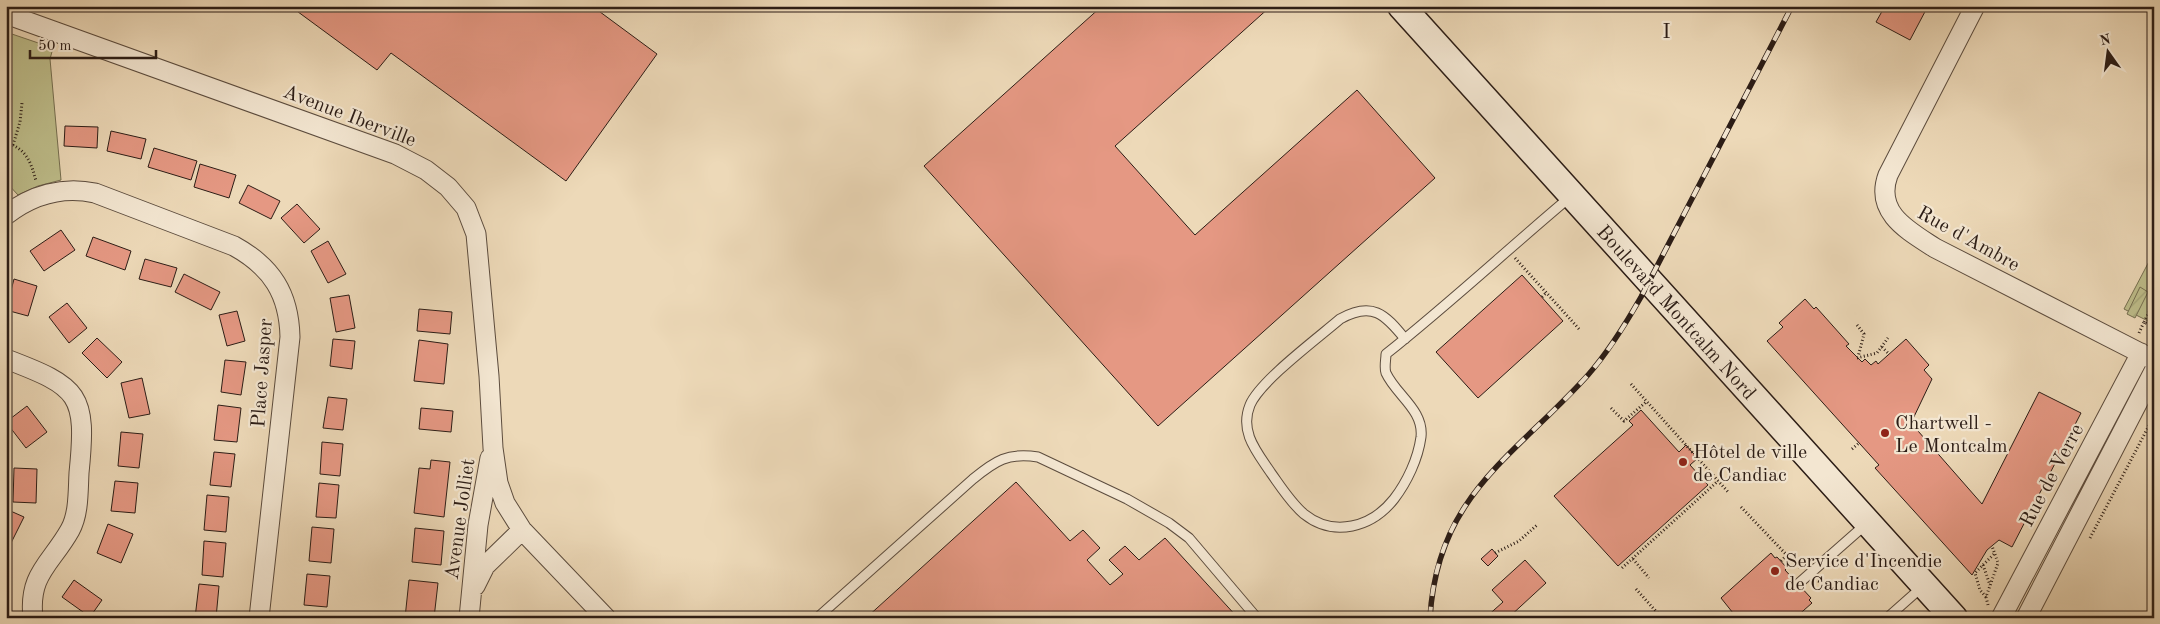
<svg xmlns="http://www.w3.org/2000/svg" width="2160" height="624" viewBox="0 0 2160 624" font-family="'Old Standard TT',serif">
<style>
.green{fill:#bebe8b;stroke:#756e50}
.garden{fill:url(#garden-furrows);stroke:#756e50}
.building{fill:#e59883;stroke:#2c1d16}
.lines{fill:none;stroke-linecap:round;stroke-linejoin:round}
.lane-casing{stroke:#5c4c3e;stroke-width:11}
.street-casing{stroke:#5c4c3e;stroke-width:21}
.secondary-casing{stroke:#2c1d16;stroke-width:29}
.path{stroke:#2c1d16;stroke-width:3;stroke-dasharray:1 2.5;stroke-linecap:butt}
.lane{stroke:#f3e6d1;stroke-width:9}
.street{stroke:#f3e6d1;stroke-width:19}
.secondary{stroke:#f3e6d1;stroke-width:26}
.rail-casing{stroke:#2c1d16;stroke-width:5.5}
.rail{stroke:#f3e6d1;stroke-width:4;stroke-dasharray:11;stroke-linecap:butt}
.poi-dot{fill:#8f2418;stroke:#f3e6d1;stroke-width:2}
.labels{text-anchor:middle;stroke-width:4.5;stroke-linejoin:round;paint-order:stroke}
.street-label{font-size:20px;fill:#2c1d16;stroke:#f3e6d1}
.poi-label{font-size:20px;fill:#2c1d16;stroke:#f3e6d1;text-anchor:start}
.neighbourhood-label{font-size:21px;letter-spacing:1px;fill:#2c1d16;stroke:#f3e6d1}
</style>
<defs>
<pattern id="garden-furrows" width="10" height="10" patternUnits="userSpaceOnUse" patternTransform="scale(1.25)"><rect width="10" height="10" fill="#bebe8b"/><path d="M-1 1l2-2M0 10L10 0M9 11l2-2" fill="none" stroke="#a3a377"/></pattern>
</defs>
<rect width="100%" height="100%" fill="#edd9b8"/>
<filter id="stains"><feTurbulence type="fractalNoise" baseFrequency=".004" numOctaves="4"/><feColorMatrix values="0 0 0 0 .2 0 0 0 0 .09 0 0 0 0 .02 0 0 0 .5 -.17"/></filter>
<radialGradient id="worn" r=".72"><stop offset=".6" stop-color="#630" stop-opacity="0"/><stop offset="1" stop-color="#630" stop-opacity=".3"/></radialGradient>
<path class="green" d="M6,32L53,48L50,59L61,180L38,186L18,195L6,182Z
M2154,252V327L2149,324L2150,322L2124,309Z"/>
<path class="garden" d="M2140,287L2148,292L2135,318L2127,314Z"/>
<path class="building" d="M290,6H592L657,54L566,181L391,53L377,70Z
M1102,6H1271L1115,146L1195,235L1357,90L1435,178L1158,426L924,166Z
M1885,6H1928L1910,40L1876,22Z
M65,126L98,127L97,148L64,146Z
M111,131L146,139L141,159L107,151Z
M154,148L197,161L191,180L148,167Z
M200,164L236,175L229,198L194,187Z
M248,185L280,201L271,219L239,203Z
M297,204L320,229L304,243L281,218Z
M61,230L75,250L44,271L30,251Z
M93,237L131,251L125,270L86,256Z
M328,241L346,274L328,283L311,251Z
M145,259L177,268L171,287L139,279Z
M184,274L220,292L211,310L175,292Z
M1522,275L1563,321L1478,398L1436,352Z
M14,279L37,286L28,316L6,310Z
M349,295L355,328L336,332L330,298Z
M1805,299L1814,309L1816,307L1849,344L1846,346L1862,362L1865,359L1871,365L1876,361L1878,364L1906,339L1929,365L1924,370L1932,379L1911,423L1982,504L2039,392L2081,413L2012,547L1999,540L1987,550L1972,575L1875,468L1879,465L1767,341L1783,327L1779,323Z
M67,303L87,328L69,343L49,317Z
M419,309L452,312L450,334L417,331Z
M237,311L245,341L227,346L219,315Z
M97,338L122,362L107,378L82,353Z
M333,339L355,341L352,369L330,366Z
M419,340L448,344L444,384L414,381Z
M225,360L246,362L241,395L221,392Z
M142,378L150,414L129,418L121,383Z
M328,397L347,399L343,430L323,428Z
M218,405L241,408L237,442L214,440Z
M27,406L47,432L26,448L6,422Z
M421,408L453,411L451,432L419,429Z
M1641,410L1679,452L1686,445L1692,452L1698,458L1690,465L1708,485L1618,566L1554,496L1633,425L1629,421Z
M121,432L143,434L139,468L118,466Z
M322,442L343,444L340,476L320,474Z
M214,452L235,454L231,487L210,485Z
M431,460L450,462L444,517L414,513L419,468L430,469Z
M14,468L37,469L36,503L13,502Z
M115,481L138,483L135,513L111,511Z
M1016,482L1070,541L1083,530L1100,548L1087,560L1110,585L1123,574L1109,560L1125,546L1139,560L1165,538L1238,618H866Z
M319,483L339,485L336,518L316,517Z
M207,495L229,497L226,532L204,530Z
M6,509L24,517L8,549L6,548Z
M108,524L133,534L121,563L97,553Z
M312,527L334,529L331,563L309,561Z
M415,528L444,531L441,565L412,562Z
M204,541L226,543L223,577L202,575Z
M1492,549L1498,556L1488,566L1481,559Z
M1771,553L1775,558L1777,557L1787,568L1785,570L1811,598L1809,600L1812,603L1795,618H1737L1721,598Z
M1525,560L1546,583L1508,618H1485L1503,602L1492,590Z
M307,574L330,576L327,607L304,605Z
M74,580L102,600L90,617L62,597Z
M409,580L438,583L434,618H405Z
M199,584L219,586L216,618H195Z"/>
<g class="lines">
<defs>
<path id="lane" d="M1405,339C1385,314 1372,301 1340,319C1318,338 1260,381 1250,405C1239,432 1257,452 1271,473C1281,487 1291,503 1304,514C1334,538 1372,527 1394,499C1407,482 1418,459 1421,437C1424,410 1396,395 1386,373C1384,368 1386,359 1386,354C1449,304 1508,249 1570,197
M1798,584L1865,525
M817,618L973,479C995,461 1008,452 1038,457L1127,499L1169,523L1189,538L1257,618
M1887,618L1922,587"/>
<path id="street" d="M1975,6L1888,175C1874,213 1909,231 1935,248L2154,360
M6,14L395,154L426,170L448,187L466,208L476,234L489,376L493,448L498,483L505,503L522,530L606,618
M6,215C32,195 63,186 95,193L234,246C272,267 289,294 290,337L259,618
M6,359C80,387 87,394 79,473C78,491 79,514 70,530C51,564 28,574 33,618
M475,586L485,566L522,530
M469,618L478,525L490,458
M2001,618L2141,353
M2026,618L2154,371"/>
<path id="secondary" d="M1401,6L1954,618"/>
</defs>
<use href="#lane" class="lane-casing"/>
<use href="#street" class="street-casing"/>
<use href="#secondary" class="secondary-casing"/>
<path class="path" d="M6,143C26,148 31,162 36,181
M13,145L20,122L22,103
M1515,258L1580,330
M1542,297L1547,292
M2144,322L2154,303
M1857,325L1864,334L1858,357
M2139,333L2144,322L2154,327
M1882,347L1889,354
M1857,358L1877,353L1888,338
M1631,384L1729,493
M1611,408L1624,421L1646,402
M1852,449L1859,443
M1741,507L1799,568
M2090,538L2154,416
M1495,553L1519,541L1537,525
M1633,559L1649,578
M1781,561L1787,555
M1983,565L1990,585
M1622,568L1718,481
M1818,581L1826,583
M1636,589L1662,618
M1986,597L1980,590L1975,573L1995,553
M1988,605L1986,597L1998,563L1992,546
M527,618L530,614"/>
<use href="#lane" class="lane"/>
<use href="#street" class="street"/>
<use href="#secondary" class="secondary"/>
<defs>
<path id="rail" d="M1430,618C1437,495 1514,457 1588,375C1609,351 1625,325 1641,297L1792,6"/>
</defs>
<use href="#rail" class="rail-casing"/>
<use href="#rail" class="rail"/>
</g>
<g class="poi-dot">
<circle cx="1885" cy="433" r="5"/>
<circle cx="1683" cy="462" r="5"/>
<circle cx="1775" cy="571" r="5"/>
</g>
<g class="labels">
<g class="street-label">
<text transform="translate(350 115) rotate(21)" y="7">Avenue Iberville</text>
<text transform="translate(1969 238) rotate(29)" y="7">Rue d'Ambre</text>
<text transform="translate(1677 312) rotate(48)" y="7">Boulevard Montcalm Nord</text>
<text transform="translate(261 373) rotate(-86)" y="7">Place Jasper</text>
<text transform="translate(2051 475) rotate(-62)" y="7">Rue de Verre</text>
<text transform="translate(459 519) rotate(-82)" y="7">Avenue Jolliet</text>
</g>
<g class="poi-label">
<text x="1895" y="429">Chartwell -<tspan x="1895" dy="23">Le Montcalm</tspan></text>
<text x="1693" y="458">Hôtel de ville<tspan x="1693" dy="23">de Candiac</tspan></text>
<text x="1785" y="567">Service d'Incendie<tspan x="1785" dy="23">de Candiac</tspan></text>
</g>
<g class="neighbourhood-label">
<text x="1667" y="38">I</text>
</g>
</g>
<rect width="2160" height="624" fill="none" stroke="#edd9b8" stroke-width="25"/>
<rect x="8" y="8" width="2145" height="609" fill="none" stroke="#2c1d16" stroke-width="2.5"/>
<rect x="12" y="12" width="2135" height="599" fill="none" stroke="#2c1d16"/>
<g transform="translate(2108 52) rotate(346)" stroke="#f3e6d1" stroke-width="4" paint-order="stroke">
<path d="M0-4L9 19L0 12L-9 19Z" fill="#2c1d16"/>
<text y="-8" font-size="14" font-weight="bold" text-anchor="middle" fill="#2c1d16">N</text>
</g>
<path d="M30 50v8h126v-8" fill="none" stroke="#2c1d16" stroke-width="2.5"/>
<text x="38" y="50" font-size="15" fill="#2c1d16" stroke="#f3e6d1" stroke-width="4" paint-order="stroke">50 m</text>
<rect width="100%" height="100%" filter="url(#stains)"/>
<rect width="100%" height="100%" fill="url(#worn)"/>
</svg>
